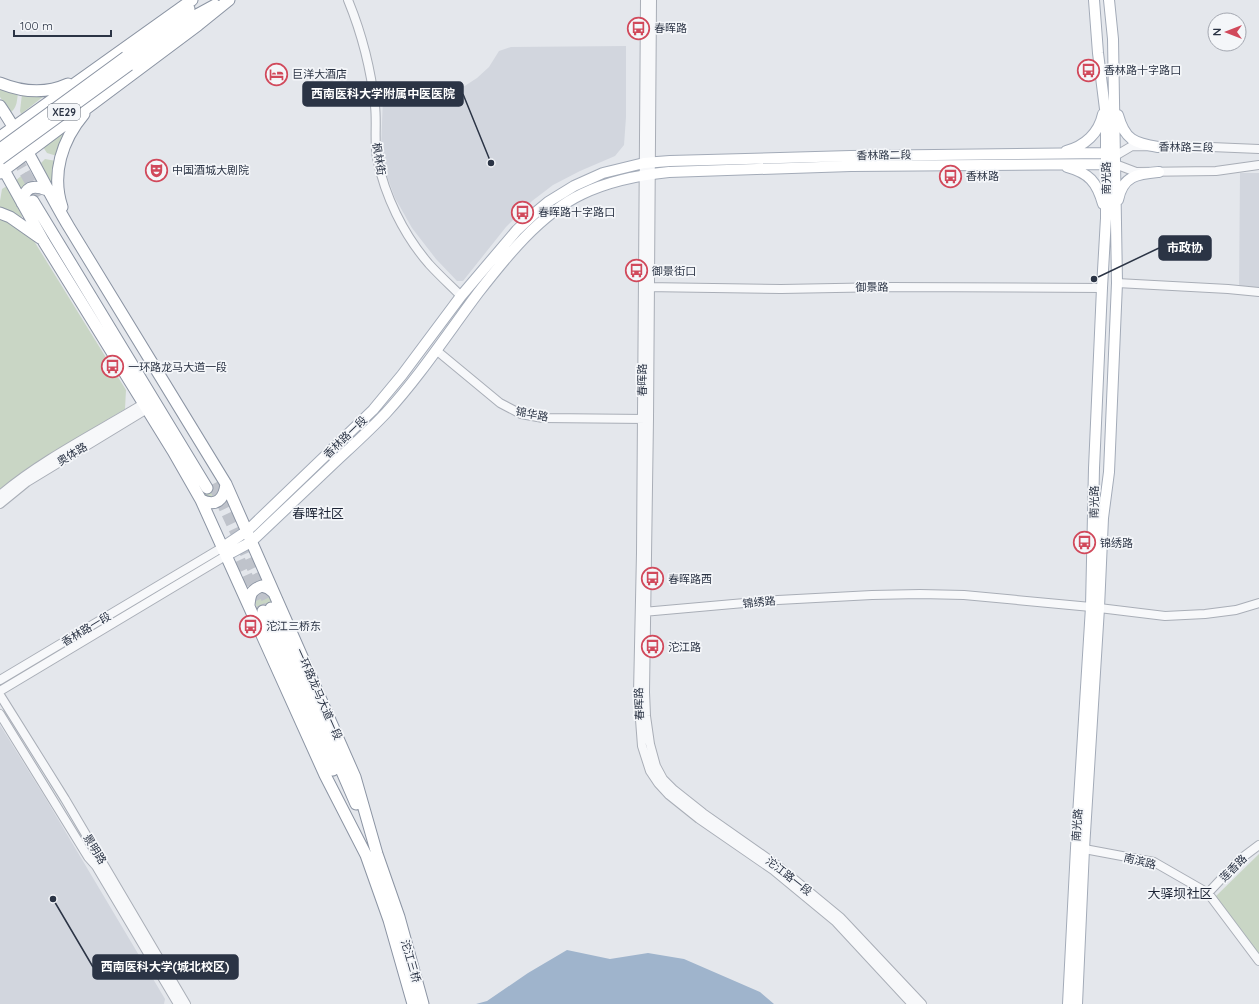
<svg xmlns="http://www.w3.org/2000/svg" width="1259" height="1004" viewBox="0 0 1259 1004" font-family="Quicksand,'Noto Sans SC',sans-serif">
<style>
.built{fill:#d2d6de}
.green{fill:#c9d6c5}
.water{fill:#9fb4cc}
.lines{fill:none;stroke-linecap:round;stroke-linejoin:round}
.highway-tunnel{stroke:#bfc3cb;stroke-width:11;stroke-dasharray:11 5.5;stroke-linecap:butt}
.minor-casing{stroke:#a9aeb7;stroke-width:10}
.major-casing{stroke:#a3abb8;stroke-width:12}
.highway-casing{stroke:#8b94a3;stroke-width:13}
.minor{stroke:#f7f8fa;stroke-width:8}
.major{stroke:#fff;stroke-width:10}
.highway{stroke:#fff;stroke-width:11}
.highway-bridge-casing{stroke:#8b94a3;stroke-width:13;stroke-linecap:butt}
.highway-bridge{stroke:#fff;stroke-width:11}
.labels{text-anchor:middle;stroke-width:3.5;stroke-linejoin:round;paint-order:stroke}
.shield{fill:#f4f6f9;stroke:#676e7b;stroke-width:1}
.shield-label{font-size:10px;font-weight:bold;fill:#2b3445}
.poi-label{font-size:11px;fill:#2b3445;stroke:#f4f6f9;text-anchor:start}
.street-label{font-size:11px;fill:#2b3445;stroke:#f4f6f9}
.quarter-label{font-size:13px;fill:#1d2536;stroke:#f4f6f9}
.leader{fill:none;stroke:#2b3445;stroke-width:1.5}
.callout-dot{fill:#2b3445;stroke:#f4f6f9;stroke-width:1.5}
.callout{fill:#2b3445;stroke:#2b3445;stroke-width:1.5}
.callout-label{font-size:12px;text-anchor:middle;font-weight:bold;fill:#fff}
</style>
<rect width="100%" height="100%" fill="#e4e7ec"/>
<path class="built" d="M626,46V117L624,145L615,156L580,171L553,185L532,201L506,227L463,281H457L436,259L412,228L395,198L385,171L381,150L383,96L391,91H457L477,78L489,67L499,51L511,47Z
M1240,173H1259V292L1239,291Z
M0,725L46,799L165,999L164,1004H0Z"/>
<path class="green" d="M0,86L18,93C17,100 17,108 11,112L0,97Z
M22,94L44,96L21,114L20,111Z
M63,133H65L57,156L47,153L43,147Z
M45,159L56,161L53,185L51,184L41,163Z
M26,172L32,182L21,193L15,181Z
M7,186L22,216L21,219L0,210V201L2,189Z
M0,217L14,225L34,241L126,390L125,409L43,458L0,489Z
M217,482L220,489L217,496L211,498L205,496L202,492Z
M262,591C270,592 272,599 275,606L258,611L255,602L256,594Z
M1259,854V956L1215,897Z"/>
<path class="water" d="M567,950L610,959L648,953L684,959L760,992L774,1004H476L487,1001L528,973Z"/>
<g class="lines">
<path class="highway-tunnel" d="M0,130L39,197
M213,484L271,608
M233,545L263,611"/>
<defs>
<path id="minor" d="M348,0C362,34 371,70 375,106C377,123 374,141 377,158C385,196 403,234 429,264C439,275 450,285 461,296
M645,0L641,553L638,693L642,746L650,771L658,783L669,795L699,819L773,870L836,922L912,1004
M652,0L649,419L645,692L646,716L650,744L656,766L663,779L674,790L703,813L777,865L840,917L922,1004
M1115,156L1132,146L1211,147L1259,149
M1115,164L1136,172L1216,171L1259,165
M1117,283L1228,289L1259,292
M645,287L781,289L890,287L1102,288
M436,350L500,403L521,414L543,418L647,419
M0,495C41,460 97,432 143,404
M0,504L27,482L147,409
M643,612L778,600L872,595L920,594L964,595L1091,607L1165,616L1205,614L1236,610L1259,603
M0,680L223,547
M0,691L227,555
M0,695L65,799L186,1004
M0,714L88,857L96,866L178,1004
M1079,848L1154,862L1208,893L1259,961
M1208,893L1239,860L1259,845"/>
<path id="major" d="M1118,115C1125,140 1134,143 1158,147
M1066,151C1085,146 1099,133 1103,114
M1067,167C1089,173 1097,182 1103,204
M1118,200C1123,175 1138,174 1159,172
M223,547L247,531L373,410L402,375L461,296L517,230L536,212L548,202L574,186L603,173L644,163L670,161L851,156L1106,153L1115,156
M227,555L251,542C278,516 305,491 332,465C350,448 369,431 386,413C420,376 448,333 478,293C506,257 540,214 582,194C609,181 639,175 669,172L851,166L1115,164
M1068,1004L1076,848L1091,607L1094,468L1102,288L1106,218V117L1098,53L1094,0
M1077,1004L1084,849L1099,608L1103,518L1109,472L1117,283L1113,39L1109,0"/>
<path id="highway" d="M126,57L183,15L189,9
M129,65L193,17L215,5
M0,83C22,92 46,94 68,84
M0,106C26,144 45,187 69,227L226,484L355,777L377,854L399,917L423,1004
M0,137L192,0
M0,163L44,242L173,451L201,500L325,775L366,855L389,920L413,1004
M0,173L198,25L229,0
M33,201L207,488
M22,203C25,187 32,184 47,190
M62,207C51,174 62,140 84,114
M0,213L10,217L40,238
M201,500C216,507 224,500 226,484
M249,605C250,594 251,590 262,586L268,588L273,592
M271,608L356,804
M263,611L333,770"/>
</defs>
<use href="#minor" class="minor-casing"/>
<use href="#major" class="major-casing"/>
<use href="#highway" class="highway-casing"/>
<use href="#minor" class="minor"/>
<use href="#major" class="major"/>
<use href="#highway" class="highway"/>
<defs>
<path id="highway-bridge" d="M0,149L126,57
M0,159L129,65"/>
</defs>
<use href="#highway-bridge" class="highway-bridge-casing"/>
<use href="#highway-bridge" class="highway-bridge"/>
</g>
<defs>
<symbol id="bus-ring" viewBox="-11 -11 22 22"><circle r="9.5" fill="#f4f6f9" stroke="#d1495b" stroke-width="1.5"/><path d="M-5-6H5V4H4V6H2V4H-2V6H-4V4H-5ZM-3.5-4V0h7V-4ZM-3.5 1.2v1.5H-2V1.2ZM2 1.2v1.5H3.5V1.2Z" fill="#d1495b"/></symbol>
<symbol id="hotel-ring" viewBox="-11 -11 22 22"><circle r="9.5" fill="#f4f6f9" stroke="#d1495b" stroke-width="1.5"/><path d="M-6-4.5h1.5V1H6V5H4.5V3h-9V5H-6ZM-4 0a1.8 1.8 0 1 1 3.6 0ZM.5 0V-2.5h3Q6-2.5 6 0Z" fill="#d1495b"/></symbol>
<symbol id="theatre-ring" viewBox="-11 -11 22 22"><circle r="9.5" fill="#f4f6f9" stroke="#d1495b" stroke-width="1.5"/><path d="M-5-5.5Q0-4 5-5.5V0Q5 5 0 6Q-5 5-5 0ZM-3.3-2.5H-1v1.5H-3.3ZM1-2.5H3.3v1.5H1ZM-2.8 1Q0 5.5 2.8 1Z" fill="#d1495b"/></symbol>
</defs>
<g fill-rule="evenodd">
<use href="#bus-ring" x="626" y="16" width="25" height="25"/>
<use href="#bus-ring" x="1076" y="58" width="25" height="25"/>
<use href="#hotel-ring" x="264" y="62" width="25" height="25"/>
<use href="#theatre-ring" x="144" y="158" width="25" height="25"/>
<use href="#bus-ring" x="938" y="164" width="25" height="25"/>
<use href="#bus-ring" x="510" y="200" width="25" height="25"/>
<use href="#bus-ring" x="624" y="258" width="25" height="25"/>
<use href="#bus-ring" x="100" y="354" width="25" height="25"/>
<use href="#bus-ring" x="1072" y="530" width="25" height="25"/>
<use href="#bus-ring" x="640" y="566" width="25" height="25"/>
<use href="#bus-ring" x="238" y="614" width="25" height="25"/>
<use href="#bus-ring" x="640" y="634" width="25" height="25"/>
</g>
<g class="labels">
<rect class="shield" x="48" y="104" width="32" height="16" rx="3"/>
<g class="shield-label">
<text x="64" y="116">XE29</text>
</g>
<g class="poi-label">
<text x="654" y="32">春晖路</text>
<text x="1104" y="74">香林路十字路口</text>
<text x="292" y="78">巨洋大酒店</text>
<text x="172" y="174">中国酒城大剧院</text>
<text x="966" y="180">香林路</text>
<text x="538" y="216">春晖路十字路口</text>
<text x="652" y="275">御景街口</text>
<text x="128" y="371">一环路龙马大道一段</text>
<text x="1100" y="547">锦绣路</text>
<text x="668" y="583">春晖路西</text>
<text x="266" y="630">沱江三桥东</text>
<text x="668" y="651">沱江路</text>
</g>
<g class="street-label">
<text transform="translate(1186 147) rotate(1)" y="4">香林路三段</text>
<text transform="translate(884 155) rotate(-1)" y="4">香林路二段</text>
<text transform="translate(379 159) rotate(81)" y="4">枫林街</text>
<text transform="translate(1106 178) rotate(-90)" y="4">南光路</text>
<text transform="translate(872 287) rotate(-1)" y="4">御景路</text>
<text transform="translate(642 380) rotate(-90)" y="4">春晖路</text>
<text transform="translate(532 414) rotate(11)" y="4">锦华路</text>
<text transform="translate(345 437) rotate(-44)" y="4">香林路一段</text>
<text transform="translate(72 454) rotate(-31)" y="4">奥体路</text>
<text transform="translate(1094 502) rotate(-89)" y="4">南光路</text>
<text transform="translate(759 602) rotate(-6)" y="4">锦绣路</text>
<text transform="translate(86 629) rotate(-31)" y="4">香林路一段</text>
<text transform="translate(319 694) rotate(66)" y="4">一环路龙马大道一段</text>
<text transform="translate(639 704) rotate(-92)" y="4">春晖路</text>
<text transform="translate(1077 825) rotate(-86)" y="4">南光路</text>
<text transform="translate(95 849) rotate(59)" y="4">景明路</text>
<text transform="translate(1140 861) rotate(14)" y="4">南滨路</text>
<text transform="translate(1233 868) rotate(-45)" y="4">莲香路</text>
<text transform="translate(789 876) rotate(38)" y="4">沱江路一段</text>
<text transform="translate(411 961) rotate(74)" y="4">沱江三桥</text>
</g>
<g class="quarter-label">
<text x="318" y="518">春晖社区</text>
<text x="1180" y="898">大驿坝社区</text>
</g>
</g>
<path class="leader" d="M491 163L463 94M1094 279L1159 248M53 899L93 967"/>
<g class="callout-dot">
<circle cx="491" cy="163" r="4"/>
<circle cx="1094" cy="279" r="4"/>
<circle cx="53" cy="899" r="4"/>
</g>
<g class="callout">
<rect x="303" y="82" width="160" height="24" rx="4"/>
<rect x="1159" y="236" width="52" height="24" rx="4"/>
<rect x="93" y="955" width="145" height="24" rx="4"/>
</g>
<g class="callout-label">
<text x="383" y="98">西南医科大学附属中医医院</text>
<text x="1185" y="252">市政协</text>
<text x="165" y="971">西南医科大学(城北校区)</text>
</g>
<g transform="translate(1227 32) rotate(270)"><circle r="19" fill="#f4f6f9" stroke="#a4a8b1"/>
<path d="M0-3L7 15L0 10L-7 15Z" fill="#d1495b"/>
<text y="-6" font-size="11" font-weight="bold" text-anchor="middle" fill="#2b3445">N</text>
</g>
<path d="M14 30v6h97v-6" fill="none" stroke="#2b3445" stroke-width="2"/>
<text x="20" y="30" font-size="12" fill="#2b3445" stroke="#f4f6f9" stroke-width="3" paint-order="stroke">100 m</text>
</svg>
